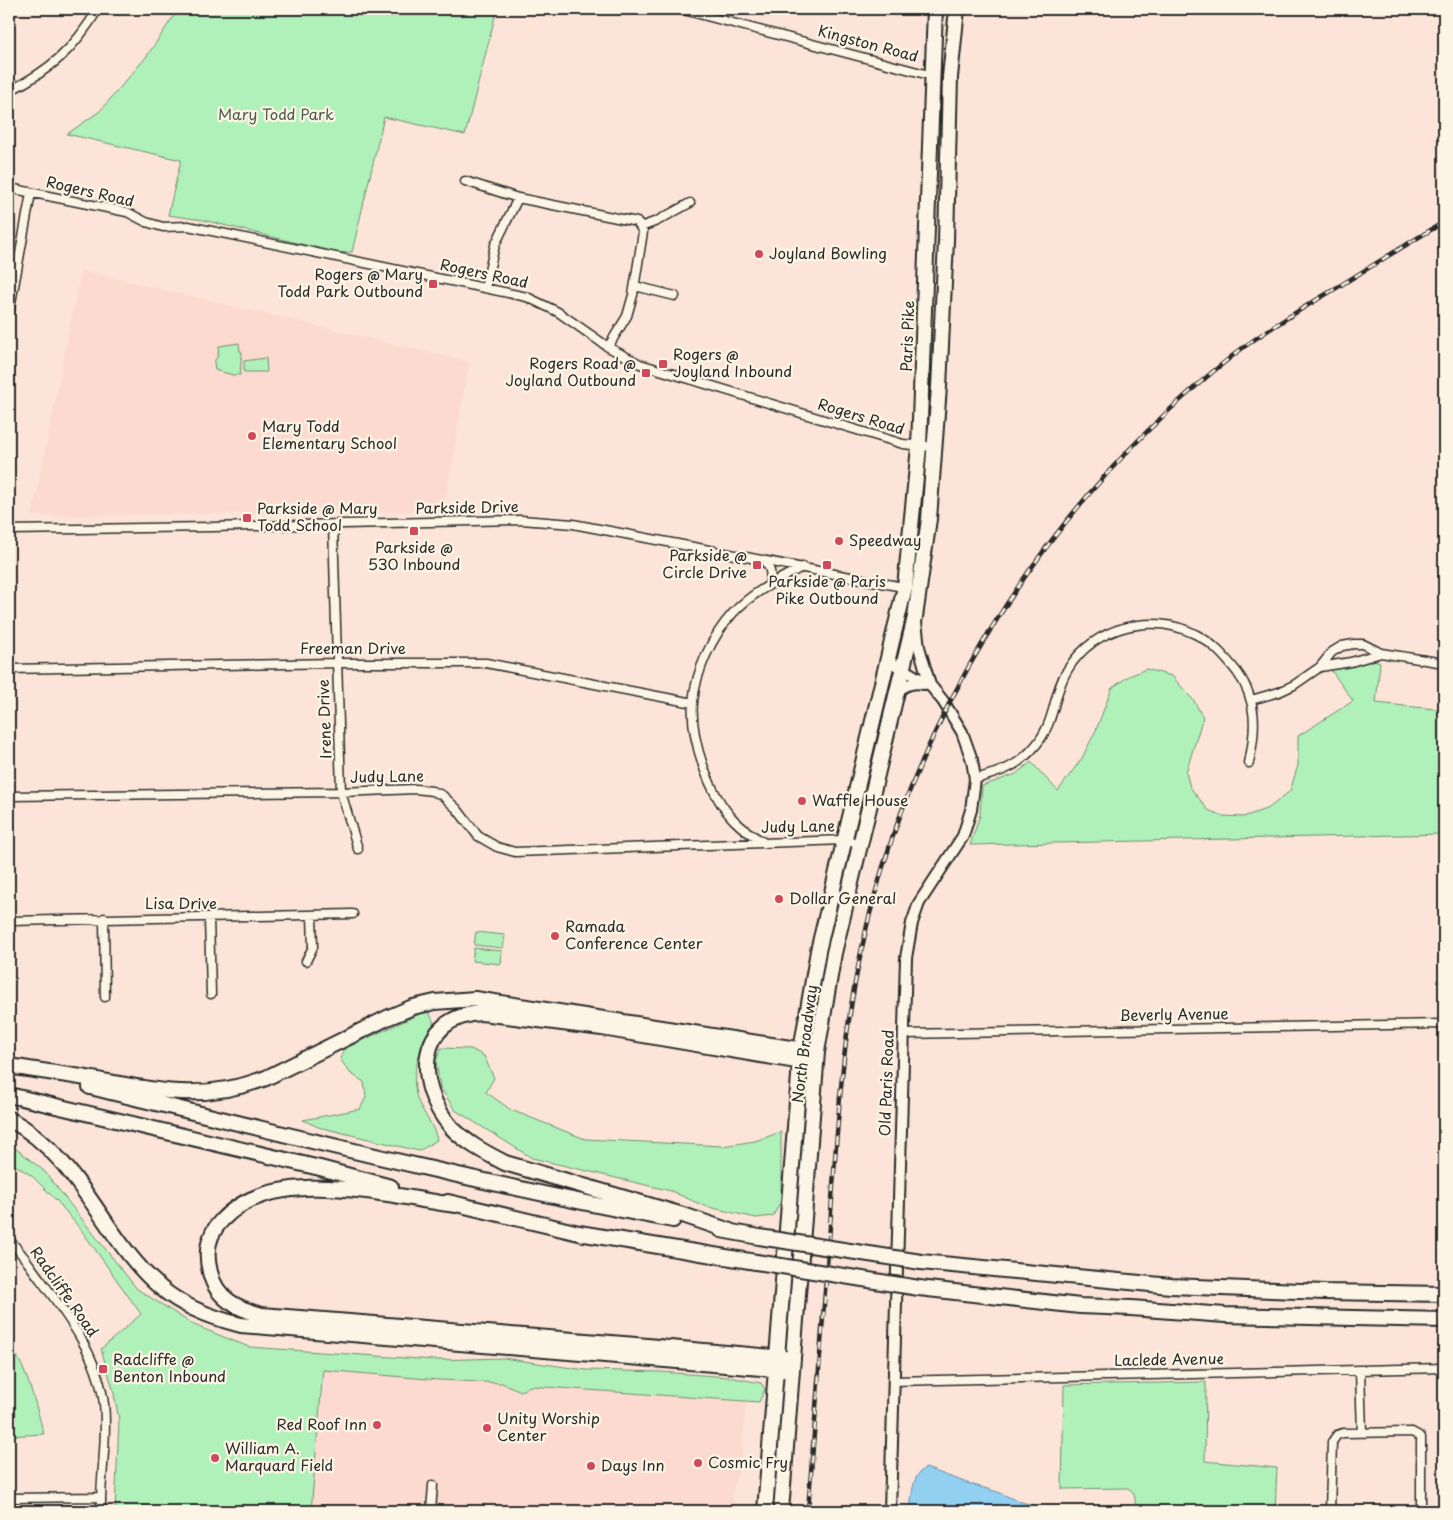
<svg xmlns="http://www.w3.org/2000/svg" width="1453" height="1520" viewBox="0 0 1453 1520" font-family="'Playpen Sans',sans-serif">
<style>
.built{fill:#fcdacf}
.green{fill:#b0f1b9;stroke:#6e8e72}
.water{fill:#92d0f2;stroke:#698ea2}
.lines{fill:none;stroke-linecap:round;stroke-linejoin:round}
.street-casing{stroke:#2b2b2b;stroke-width:11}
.secondary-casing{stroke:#2b2b2b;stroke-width:14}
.highway-casing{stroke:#2b2b2b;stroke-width:18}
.street{stroke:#fcf5e5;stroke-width:8}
.secondary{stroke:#fcf5e5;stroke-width:10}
.highway{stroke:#fcf5e5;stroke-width:14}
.rail-casing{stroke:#2b2b2b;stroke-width:4.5}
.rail{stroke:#fcf5e5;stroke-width:2.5;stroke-dasharray:8;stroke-linecap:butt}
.highway-bridge-casing{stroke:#2b2b2b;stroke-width:18;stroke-linecap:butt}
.highway-bridge{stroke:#fcf5e5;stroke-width:14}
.poi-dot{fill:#d1495b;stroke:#fcf5e5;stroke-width:2}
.labels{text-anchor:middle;stroke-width:4.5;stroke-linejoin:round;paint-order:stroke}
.street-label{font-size:15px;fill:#2b2b2b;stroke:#fcf5e5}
.park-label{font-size:15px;fill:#4c5c4e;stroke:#fcf5e5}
.poi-label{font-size:15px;fill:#2b2b2b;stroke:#fcf5e5;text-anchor:start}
</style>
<rect width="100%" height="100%" fill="#fce5d8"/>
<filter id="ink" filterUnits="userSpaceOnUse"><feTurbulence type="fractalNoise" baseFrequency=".02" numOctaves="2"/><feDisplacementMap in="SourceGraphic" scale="10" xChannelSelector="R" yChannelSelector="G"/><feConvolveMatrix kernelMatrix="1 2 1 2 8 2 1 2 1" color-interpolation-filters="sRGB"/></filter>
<g filter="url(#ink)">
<path class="built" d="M81,270L469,362L444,511L32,516Z
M324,1369L439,1380L502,1383L521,1391L530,1386H534L746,1401L741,1464L733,1490L732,1511H311Z"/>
<path class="green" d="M177,9H497L465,135L384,117L352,252L338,253L203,220L168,215L181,160L67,134L100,111L147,56L175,14Z
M239,343L240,351L242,352L240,375H233L215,370L214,362L218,355L219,346Z
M266,358L267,372H244V361Z
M1374,660L1380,662L1376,703L1444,710V834L970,845L980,815L982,786L1016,774L1031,762L1058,791L1082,758L1096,730L1112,688L1129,676L1146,669L1172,676L1194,701L1203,717L1186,772L1190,787L1208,810L1223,816L1243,817L1269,808L1290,791L1298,765V736L1353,701L1331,670L1350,667Z
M476,932L505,935L503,948L474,945Z
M474,948L502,951L501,964L472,961Z
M428,1010L434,1023C422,1045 409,1072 417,1098C422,1113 434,1124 437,1140L419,1151L318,1127L303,1120L360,1109L366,1097L364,1082L350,1073L340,1059L344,1049Z
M441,1048L471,1049L484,1056L494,1078L486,1092L511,1110L585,1139L723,1146L755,1141L781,1132V1201L773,1216L756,1218L704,1206L671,1191L532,1158L455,1110L440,1087L436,1061Z
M9,1143L44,1171L137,1289L194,1325L249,1347L434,1360L503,1358L586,1370L661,1372L729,1377L761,1383L765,1389L759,1402L530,1386L521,1391L502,1383L439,1380L323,1370L311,1511H115L119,1420L113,1389L101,1349L141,1314L82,1231L58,1202L32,1176L9,1161Z
M9,1343C28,1370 35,1403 44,1434L9,1436Z
M1206,1382L1205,1461L1277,1468L1275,1511H1135C1135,1502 1137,1493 1128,1488L1062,1489L1064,1385Z"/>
<path class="water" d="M926,1468L970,1484L998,1492L1018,1501L1044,1508L1047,1511H910C912,1498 911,1474 926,1468Z"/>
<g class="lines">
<defs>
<path id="street" d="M680,9L933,76
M9,91C51,70 74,49 98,9
M465,181L518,198L637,222L643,232L633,295L627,316L608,347
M9,188L127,212L146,222L163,227L188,226L527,297L558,312L608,347L640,364L903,444L934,447
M641,227L657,221L690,203
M635,286L675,296
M485,288L495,245L518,198
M9,314L31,193
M333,525L341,792L358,849
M9,530L212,527L521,520L573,524L908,588
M763,560C771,568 772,574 769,585
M1320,667L1351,662L1381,653
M9,669L337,663H486L693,703
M1251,700L1279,692L1294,685L1320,667L1332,652L1342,646L1354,644H1363L1381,653L1444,663
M975,779C1001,772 1018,767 1036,745C1057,719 1052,694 1068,669C1094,627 1151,612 1195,634C1212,642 1225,657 1237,672C1258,700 1256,730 1249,763
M9,796L341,792L416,789L432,791L442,795L457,809L478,836L497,847L515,852L844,840L861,845
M763,842C753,836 744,830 735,821C709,795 690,739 693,702C696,671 712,636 733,613C751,593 778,580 802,567
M209,917L211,994
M104,918L105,997
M9,921L353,914
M306,961L313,947L312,915
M904,1034L1444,1024
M9,1240C21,1251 30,1266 40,1279C68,1316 98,1356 104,1404C108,1439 100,1476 101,1511
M1360,1371L1362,1432
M894,1381L1444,1368
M9,1498L101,1497
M431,1511L433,1485
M1330,1511L1332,1442L1337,1435L1343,1433L1412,1432L1421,1437V1511"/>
<path id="secondary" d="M889,661L930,685
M897,691C907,684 913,682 924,684
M890,1511L906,958L912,923L919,903L963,836L971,810L975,779L972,760L962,732L943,701L930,685L919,647L916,622"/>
<path id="highway" d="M9,1066C40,1071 72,1075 103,1081C164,1092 205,1101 266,1078L389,1017L413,1007L435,1002L475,999L810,1051
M90,1087C284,1134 477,1183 673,1220
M9,1095L320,1168L391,1187
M9,1119C81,1157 102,1238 161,1288C183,1307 213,1318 241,1325L785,1370
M448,1202L579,1233L756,1262
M456,1205C390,1197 275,1163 222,1220C208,1234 205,1253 210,1272C216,1299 238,1309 262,1315L636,1345L784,1358
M721,1230L759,1237
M730,1231L686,1216L505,1163C486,1153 466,1143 451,1127C415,1086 415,1016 482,1013L602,1028L808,1063
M921,1262L1171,1286L1325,1292L1444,1294
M919,1288L1080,1306L1131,1308L1225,1315L1444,1320
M765,1511L801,1050L818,951L905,587L919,447L935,9
M781,1511L817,1052L834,953L915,617L929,519L939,387L946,241L950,77L957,9"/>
</defs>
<use href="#street" class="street-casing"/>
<use href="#secondary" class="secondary-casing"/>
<use href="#highway" class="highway-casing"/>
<use href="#street" class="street"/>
<use href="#secondary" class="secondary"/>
<use href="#highway" class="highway"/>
<defs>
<path id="rail" d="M808,1511C816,1412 824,1312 831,1212C837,1136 841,1059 855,983C899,736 1039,508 1236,353C1267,329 1300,310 1333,290C1370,267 1407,244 1444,222"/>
</defs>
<use href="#rail" class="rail-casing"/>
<use href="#rail" class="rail"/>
<defs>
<path id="highway-bridge" d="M759,1237L921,1262
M756,1262L919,1288"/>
</defs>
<use href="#highway-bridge" class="highway-bridge-casing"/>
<use href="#highway-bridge" class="highway-bridge"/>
</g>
</g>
<g class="poi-dot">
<circle cx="759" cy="254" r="5"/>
<rect x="428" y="279" width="10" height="10" rx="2.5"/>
<rect x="658" y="359" width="10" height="10" rx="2.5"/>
<rect x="641" y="368" width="10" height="10" rx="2.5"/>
<circle cx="252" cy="436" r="5"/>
<rect x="242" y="513" width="10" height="10" rx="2.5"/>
<rect x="409" y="526" width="10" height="10" rx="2.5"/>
<circle cx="839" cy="541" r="5"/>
<rect x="752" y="560" width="10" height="10" rx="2.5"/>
<rect x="822" y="560" width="10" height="10" rx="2.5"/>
<circle cx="802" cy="801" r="5"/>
<circle cx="779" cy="899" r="5"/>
<circle cx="555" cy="936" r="5"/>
<rect x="98" y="1364" width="10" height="10" rx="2.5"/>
<circle cx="377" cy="1425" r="5"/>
<circle cx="487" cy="1428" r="5"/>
<circle cx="215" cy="1458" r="5"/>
<circle cx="698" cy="1463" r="5"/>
<circle cx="591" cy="1466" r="5"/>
</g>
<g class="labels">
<g class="street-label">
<text transform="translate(868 44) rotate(15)" y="5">Kingston Road</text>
<text transform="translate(90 192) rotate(13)" y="5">Rogers Road</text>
<text transform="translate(484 274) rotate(12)" y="5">Rogers Road</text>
<text transform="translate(908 336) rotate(-88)" y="5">Paris Pike</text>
<text transform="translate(861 417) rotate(17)" y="5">Rogers Road</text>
<text transform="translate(467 508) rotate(-1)" y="5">Parkside Drive</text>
<text x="353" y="654">Freeman Drive</text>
<text transform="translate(325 719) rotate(-92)" y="5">Irene Drive</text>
<text transform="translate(387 777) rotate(-1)" y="5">Judy Lane</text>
<text transform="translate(798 827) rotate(-1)" y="5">Judy Lane</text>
<text x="181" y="909">Lisa Drive</text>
<text transform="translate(1174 1015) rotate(-1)" y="5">Beverly Avenue</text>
<text transform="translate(805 1044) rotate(-83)" y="5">North Broadway</text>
<text transform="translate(887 1083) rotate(-88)" y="5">Old Paris Road</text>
<text transform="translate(64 1292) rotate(55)" y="5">Radcliffe Road</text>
<text transform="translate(1169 1360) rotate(-1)" y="5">Laclede Avenue</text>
</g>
<g class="park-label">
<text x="276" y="120">Mary Todd Park</text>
</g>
<g class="poi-label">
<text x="769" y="259">Joyland Bowling</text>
<text x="423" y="280" text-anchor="end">Rogers @ Mary<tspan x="423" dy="17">Todd Park Outbound</tspan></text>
<text x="673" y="360">Rogers @<tspan x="673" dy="17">Joyland Inbound</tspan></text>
<text x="636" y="369" text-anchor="end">Rogers Road @<tspan x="636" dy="17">Joyland Outbound</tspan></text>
<text x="262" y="432">Mary Todd<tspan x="262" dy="17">Elementary School</tspan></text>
<text x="257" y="514">Parkside @ Mary<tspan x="257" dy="17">Todd School</tspan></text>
<text x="849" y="546">Speedway</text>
<text x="414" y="553" text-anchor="middle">Parkside @<tspan x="414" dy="17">530 Inbound</tspan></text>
<text x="747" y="561" text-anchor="end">Parkside @<tspan x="747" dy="17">Circle Drive</tspan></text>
<text x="827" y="587" text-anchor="middle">Parkside @ Paris<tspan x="827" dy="17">Pike Outbound</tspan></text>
<text x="812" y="806">Waffle House</text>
<text x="789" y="904">Dollar General</text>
<text x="565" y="932">Ramada<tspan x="565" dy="17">Conference Center</tspan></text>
<text x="113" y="1365">Radcliffe @<tspan x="113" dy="17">Benton Inbound</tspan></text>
<text x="497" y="1424">Unity Worship<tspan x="497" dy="17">Center</tspan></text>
<text x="367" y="1430" text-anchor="end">Red Roof Inn</text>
<text x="225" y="1454">William A.<tspan x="225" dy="17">Marquard Field</tspan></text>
<text x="708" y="1468">Cosmic Fry</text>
<text x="601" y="1471">Days Inn</text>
</g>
</g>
<rect width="1453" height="1520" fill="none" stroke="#fcf5e5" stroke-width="30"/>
<rect x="15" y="15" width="1423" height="1490" fill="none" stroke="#2b2b2b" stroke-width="2" filter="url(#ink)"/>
</svg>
